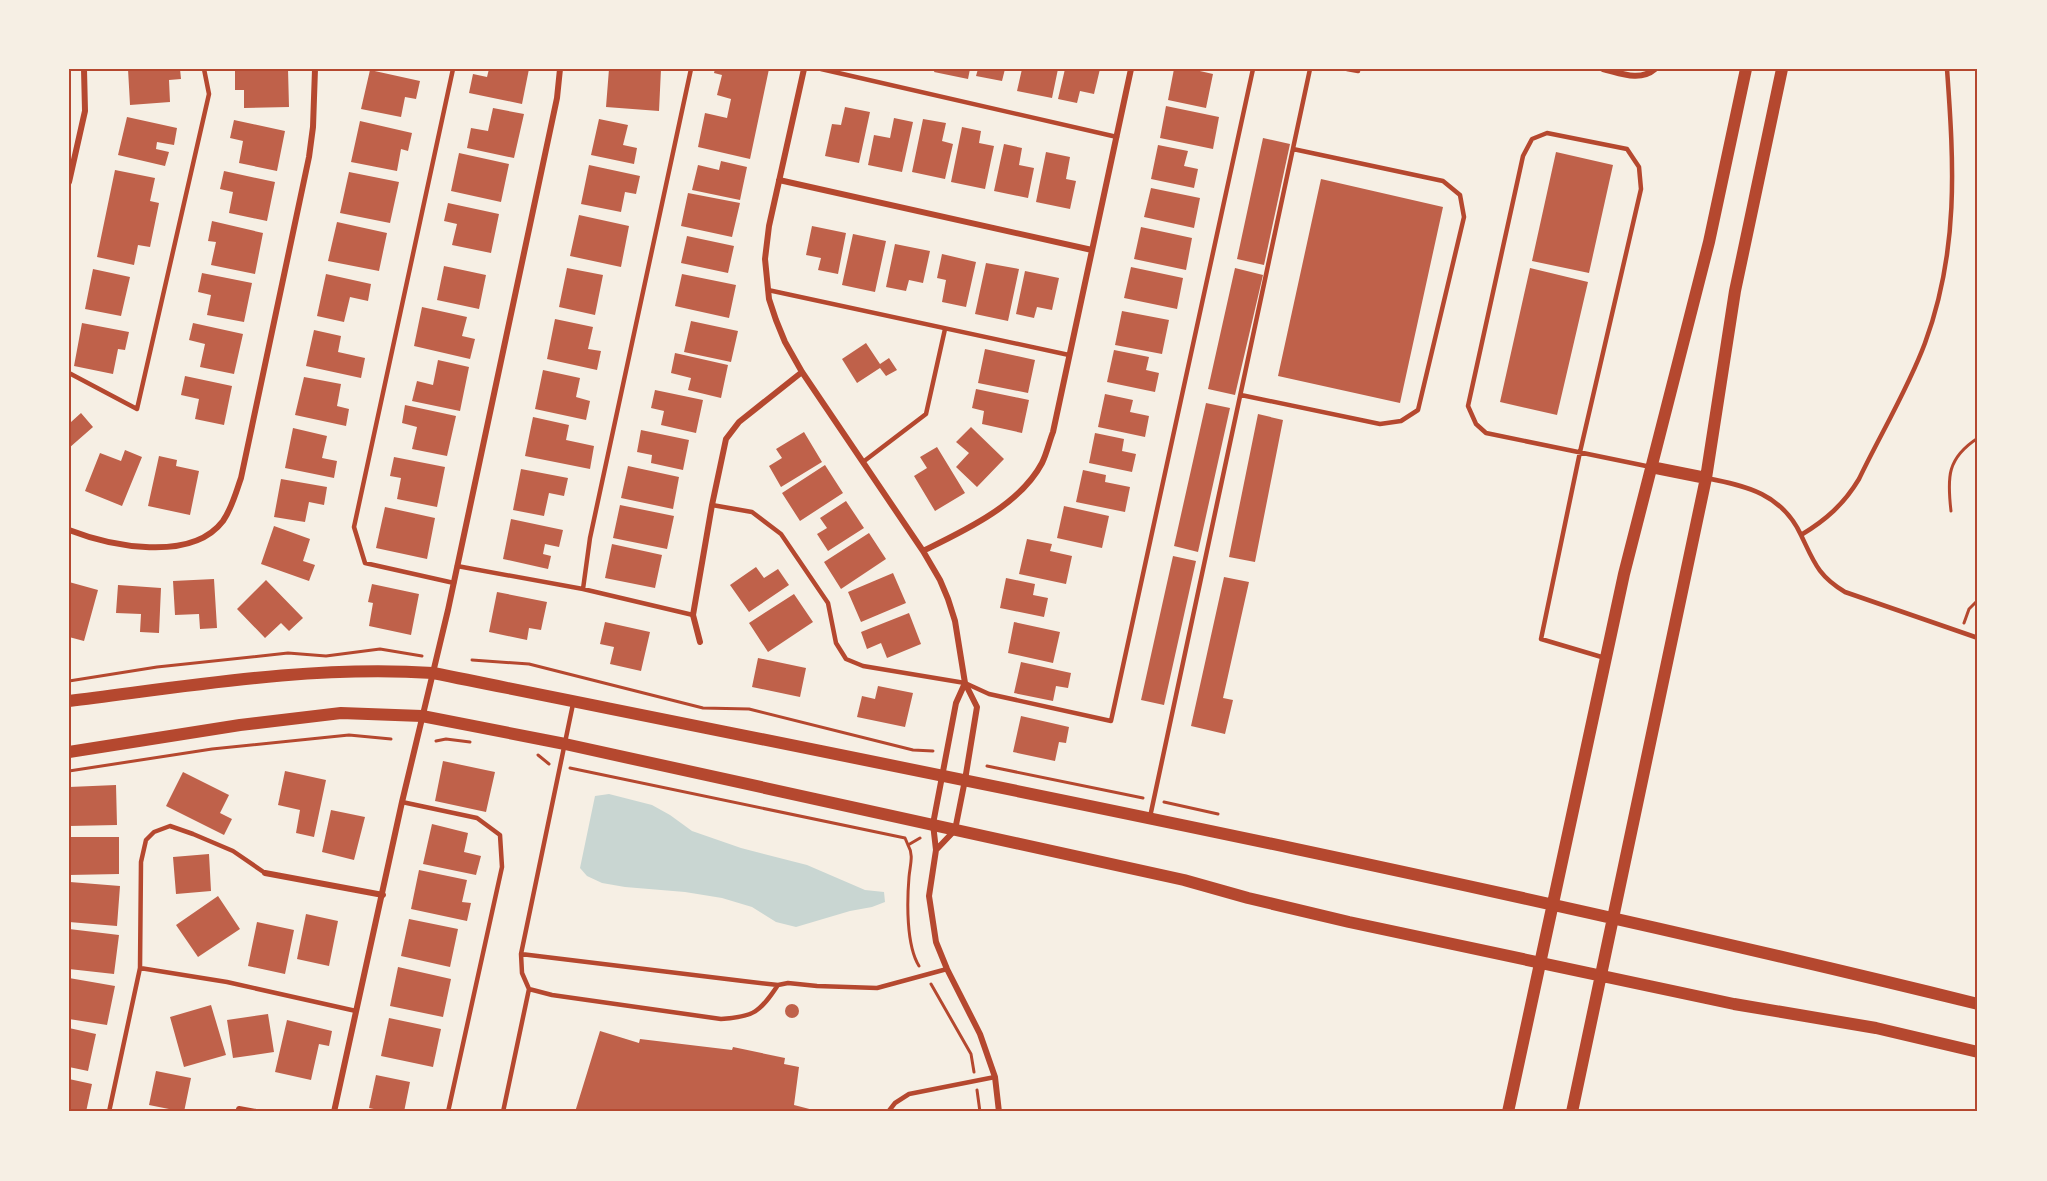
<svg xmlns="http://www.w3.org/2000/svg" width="2047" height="1181" viewBox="0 0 2047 1181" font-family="Karla,sans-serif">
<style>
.water{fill:#c9d6d2}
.building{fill:#bf614a}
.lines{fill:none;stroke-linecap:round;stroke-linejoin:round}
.path{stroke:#b5482f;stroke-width:3}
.service{stroke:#b5482f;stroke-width:4.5}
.minor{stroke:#b5482f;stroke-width:6}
.secondary{stroke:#b5482f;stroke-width:12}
.neatline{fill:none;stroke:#b5482f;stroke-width:2}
</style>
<rect width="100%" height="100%" fill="#f6efe4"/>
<path class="water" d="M609,794L652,805L670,815L692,831L741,848L807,865L865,890L884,892L885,902L872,907L850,911L796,927L776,922L752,907L722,898L685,892L625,887L602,883L587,876L580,868L595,796Z"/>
<path class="building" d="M128,69H180L181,79L169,80L170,102L130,105Z
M288,69L289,107L244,108V90H235V70Z
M489,69H529L522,104L469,93L473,74L487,77Z
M609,69H661L659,111L606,107Z
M715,69H769L750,159L698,147L705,113L727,118L731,99L717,95L722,75L714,73Z
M935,69H970L968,79L934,72Z
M978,69H1005L1002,81L976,76Z
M1022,69H1058L1052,98L1017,91Z
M1065,69H1100L1094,94L1080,91L1077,103L1058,99Z
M1174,69H1191L1213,74L1206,108L1168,100Z
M370,70L420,81L416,99L405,97L401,117L361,109Z
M1166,106L1219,117L1213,149L1160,138Z
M845,107L870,112L859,163L825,156L832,124L841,125Z
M493,108L524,114L514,158L467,148L471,128L488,131Z
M127,117L177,128L174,145L157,142L156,149L169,152L165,166L118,155Z
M894,118L913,122L902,172L868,165L874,135L890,138Z
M599,119L628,125L623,145L637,148L634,164L591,155Z
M923,119L946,123L942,141L953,144L945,179L912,172Z
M234,120L285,131L277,171L239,163L243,141L230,138Z
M360,121L412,133L408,151L401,149L397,171L351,162Z
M962,127L981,131L979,143L994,146L985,189L951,182Z
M1263,138L1290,144L1264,265L1237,259Z
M1004,144L1022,148L1019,165L1034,168L1028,198L994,191Z
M1158,145L1188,151L1184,166L1198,169L1194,188L1151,179Z
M1046,152L1070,157L1066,179L1076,181L1070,209L1036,202Z
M1556,152L1613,165L1589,273L1532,261Z
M459,153L509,164L501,202L451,191Z
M721,161L747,167L740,200L692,190L698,165L719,170Z
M589,165L640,176L636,194L625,192L621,212L581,204Z
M115,170L155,178L150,201L159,203L150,247L138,245L134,265L97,257Z
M224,171L275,182L267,221L229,213L233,192L220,189Z
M349,172L399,182L390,223L340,213Z
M1321,179L1443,207L1400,403L1278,376Z
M1151,188L1200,198L1194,228L1144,217Z
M688,193L740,203L732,237L681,226Z
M448,203L499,214L491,253L452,245L457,224L444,221Z
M579,215L629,226L621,267L570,256Z
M212,221L263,233L255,274L211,265L216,242L208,241Z
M337,222L387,233L379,271L328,261Z
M812,226L846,233L838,274L818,270L821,258L806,255Z
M1141,227L1192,238L1186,270L1134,259Z
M853,234L886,241L875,292L842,285Z
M687,236L734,246L728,273L681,263Z
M895,244L930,251L923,283L909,280L906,291L886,287Z
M942,254L976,262L966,307L942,302L946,280L937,278Z
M986,263L1019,269L1008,321L975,314Z
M444,266L486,275L479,309L437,300Z
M1131,267L1183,278L1177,309L1124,298Z
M567,268L603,275L595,315L559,307Z
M1235,268L1263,275L1235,395L1208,389Z
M1530,268L1588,282L1557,415L1500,402Z
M93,269L130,277L121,316L85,309Z
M1025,271L1059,278L1052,310L1037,307L1034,318L1016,314Z
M202,273L252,283L244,322L207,315L211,295L198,292Z
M326,274L371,284L368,301L350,297L344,322L317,316Z
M682,274L736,285L729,318L675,306Z
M422,307L467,317L462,336L475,339L470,359L414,346Z
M1122,311L1169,320L1162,354L1115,345Z
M555,319L593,327L588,349L601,351L597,370L547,359Z
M691,321L738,331L731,362L684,352Z
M82,323L129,332L125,350L118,349L113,374L74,366Z
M193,323L243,334L234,374L200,367L205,344L189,340Z
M314,330L341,336L338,352L365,358L361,378L306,366Z
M866,343L880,364L889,358L897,370L886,376L880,368L857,383L842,359Z
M985,349L1035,360L1028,393L978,383Z
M1114,350L1149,357L1146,370L1159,373L1155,392L1107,382Z
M675,353L728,365L721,398L688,390L691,378L671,373Z
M438,360L469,367L460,411L412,401L417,381L433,385Z
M543,370L580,378L576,397L590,401L586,420L535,409Z
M185,376L232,386L224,425L195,419L199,399L181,395Z
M304,377L341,384L337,406L349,409L346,426L295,415Z
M976,389L1029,400L1022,433L982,424L984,411L972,408Z
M655,390L703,400L696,433L661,425L664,411L651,408Z
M1105,394L1133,400L1130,412L1149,416L1145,437L1098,427Z
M1206,403L1230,408L1198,552L1174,546Z
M405,405L456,416L447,456L412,449L417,427L402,423Z
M81,413L93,427L69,448V420L71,422Z
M1258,414L1283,420L1255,562L1229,557Z
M533,417L569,425L566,440L594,446L590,469L525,456Z
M971,427L1004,459L977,487L956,467L969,453L956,442Z
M293,428L327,436L322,458L337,461L334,478L285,468Z
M641,430L689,440L683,470L651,463L652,455L637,452Z
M804,432L822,462L781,487L769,466L782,458L776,449Z
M1095,433L1124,439L1122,451L1136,454L1132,472L1089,463Z
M937,447L965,493L935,511L914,476L927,468L920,457Z
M125,450L142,457L122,506L85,491L100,453L121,461Z
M159,456L177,460L176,466L199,471L190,515L148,506Z
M394,457L445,467L437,507L397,499L401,478L390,476Z
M825,465L843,493L800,521L782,493Z
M628,466L679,477L673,509L621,498Z
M521,469L568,478L564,496L549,493L544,516L513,510Z
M1083,470L1106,475L1105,482L1130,487L1125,512L1076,502Z
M281,479L327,487L324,505L309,502L305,522L274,517Z
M846,501L864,528L828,551L817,534L827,528L820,518Z
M620,505L674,516L667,549L613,538Z
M1064,506L1109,516L1102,548L1057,538Z
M385,507L435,518L427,559L376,548Z
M511,519L563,530L559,547L545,544L543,554L551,556L548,569L503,559Z
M274,526L310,539L303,561L315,565L309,581L261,564Z
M869,533L886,559L841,589L824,562Z
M1027,539L1052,544L1050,551L1072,556L1066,584L1019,574Z
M612,544L662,555L655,588L605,578Z
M1173,556L1196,561L1164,705L1141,700Z
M756,567L764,578L778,569L789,585L749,612L730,585Z
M893,573L906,603L861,622L848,592Z
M1224,577L1249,582L1223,698L1233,700L1225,734L1191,726Z
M1006,578L1035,584L1033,595L1048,598L1044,617L1000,608Z
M214,579L217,628L200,629L199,614L175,615L173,581Z
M266,580L303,618L289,631L281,623L265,638L237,609Z
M69,582L98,590L84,641L69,637Z
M372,584L419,594L411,635L369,626L373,603L368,602Z
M118,585L161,588L159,633L140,632L141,614L116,613Z
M497,592L547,602L541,630L529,628L527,640L489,632Z
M794,594L813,622L768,652L749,623Z
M909,613L921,644L887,658L881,643L867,649L861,632Z
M605,622L650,632L641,671L610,664L614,647L600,644Z
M1014,622L1060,632L1053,663L1008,653Z
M758,658L806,668L800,697L752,687Z
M1021,662L1071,673L1068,688L1056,686L1053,701L1014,693Z
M878,686L913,693L905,727L857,717L862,696L875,699Z
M1021,716L1069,727L1066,743L1059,742L1055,761L1013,752Z
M443,761L495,772L486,812L435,801Z
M285,771L326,780L314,837L296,833L300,810L278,805Z
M183,772L229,795L220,813L232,819L224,835L166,806Z
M116,785L117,825L69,826V787Z
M331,810L365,817L354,860L322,852Z
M432,824L468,833L464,852L481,856L476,875L423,864Z
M69,837H119V874L69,875Z
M209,854L211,891L176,894L173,857Z
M419,870L467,880L462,902L471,903L467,921L411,909Z
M70,882L120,886L117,926L69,922Z
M218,896L240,929L198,957L176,925Z
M306,914L338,921L329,966L297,959Z
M409,919L458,929L450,967L401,956Z
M257,922L294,930L285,974L248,966Z
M69,929L119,935L114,974L69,969Z
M398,967L451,979L443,1017L390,1006Z
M69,978L115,986L107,1025L69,1019Z
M785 1011a7 7 0 1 1 14 0a7 7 0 1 1-14 0Z
M211,1005L226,1055L184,1067L170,1017Z
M268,1014L274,1052L233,1058L227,1020Z
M389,1018L441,1029L433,1067L381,1056Z
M287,1020L332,1031L329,1046L319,1044L311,1080L275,1072Z
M69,1028L96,1034L88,1071L69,1067Z
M600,1031L639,1043L640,1039L732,1050L733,1047L785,1058L784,1064L799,1067L794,1105L821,1112H575Z
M156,1071L191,1078L184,1112L149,1105Z
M376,1075L410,1082L404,1112H388L369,1108Z
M69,1079L92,1084L86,1112H69Z"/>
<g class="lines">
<path class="path" d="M1951,511C1947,477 1947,458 1978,438
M1964,623L1969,609L1978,600
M472,660L529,664L703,708L749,709L913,750L933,751
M69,681L157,667L288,653L326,656L380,649L422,656
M436,741L446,739L470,742
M538,755L549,764
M987,766L1143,798
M570,768L905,838L908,845
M69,771L212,749L349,735L391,739
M1164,802L1218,814
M919,966C906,945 907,901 909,877C910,865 914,855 908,845L920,838
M931,984L971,1054L974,1072
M977,1090L980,1112"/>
<path class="service" d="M453,69L354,527L365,563L454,583
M821,69L1117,137
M1347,69L1358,71
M768,290L1069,355
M69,373L137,409L209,94L204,69
M1241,395L1380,424L1401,421L1418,410L1464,217L1460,195L1443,181L1293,149
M863,462L926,414L945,329
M1706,478C1747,486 1782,494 1801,535C1814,562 1818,576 1845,592L1978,638
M712,505L752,512L781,534L828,603L836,643L846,659L863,666L965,683L989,694L1111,721L1253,69
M1801,535C1826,520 1844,504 1859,479C1880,435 1908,389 1925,343C1959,251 1954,165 1947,69
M457,566L583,589L693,615
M583,589L590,538L691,69
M1605,658L1541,639L1580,452L1641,189L1639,167L1627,149L1547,133L1532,139L1523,156L1468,406L1476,424L1486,433L1651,467
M573,704L521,954L522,973L529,989L552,995L721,1019C754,1017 760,1012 778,985
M402,802L477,818L500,835L502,867L448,1112
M1150,817L1310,69
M521,954L743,981L778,985L788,983L817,986L877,988L947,969
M140,968L227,982L356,1011
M109,1112L140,968L141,862L146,840L154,832L170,826L193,834L233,851L265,873
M503,1112L529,989
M888,1112L895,1103L909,1094L995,1077"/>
<path class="minor" d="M804,69L769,226L765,259L769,299L776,320L785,342L802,372L923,551L940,580L948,599L955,621L965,683L977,707L965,780L955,830L936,850L929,896L936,942L947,969L980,1034L995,1077L999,1112
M1603,69C1620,73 1640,82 1655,69
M779,180L1092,250
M69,182L85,111L84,69
M69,530C110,546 191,563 223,521C232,508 236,492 241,478L309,157L313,127L315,69
M923,551C964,531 1020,505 1042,463C1047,453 1049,442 1053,432L1131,69
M700,642L693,615L712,505L726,439L739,422L802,372
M936,850L933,824L956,703L965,683
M265,873L383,895
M239,1109L256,1112
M334,1112L402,802L448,610L557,98L560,69"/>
<path class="secondary" d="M1651,467L1706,478
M69,701C190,686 311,665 433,673C949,777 1467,878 1978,1004
M69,752L240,725L341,713L422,716L565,744L1184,880L1248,898L1349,922L1734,1004L1876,1028L1978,1052
M1508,1112L1624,574L1709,242L1746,69
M1572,1112L1706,478L1735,291L1782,69"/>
</g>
<rect width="2047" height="1181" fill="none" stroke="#f6efe4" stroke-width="141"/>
<rect x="70" y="70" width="1906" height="1040" class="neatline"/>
</svg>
